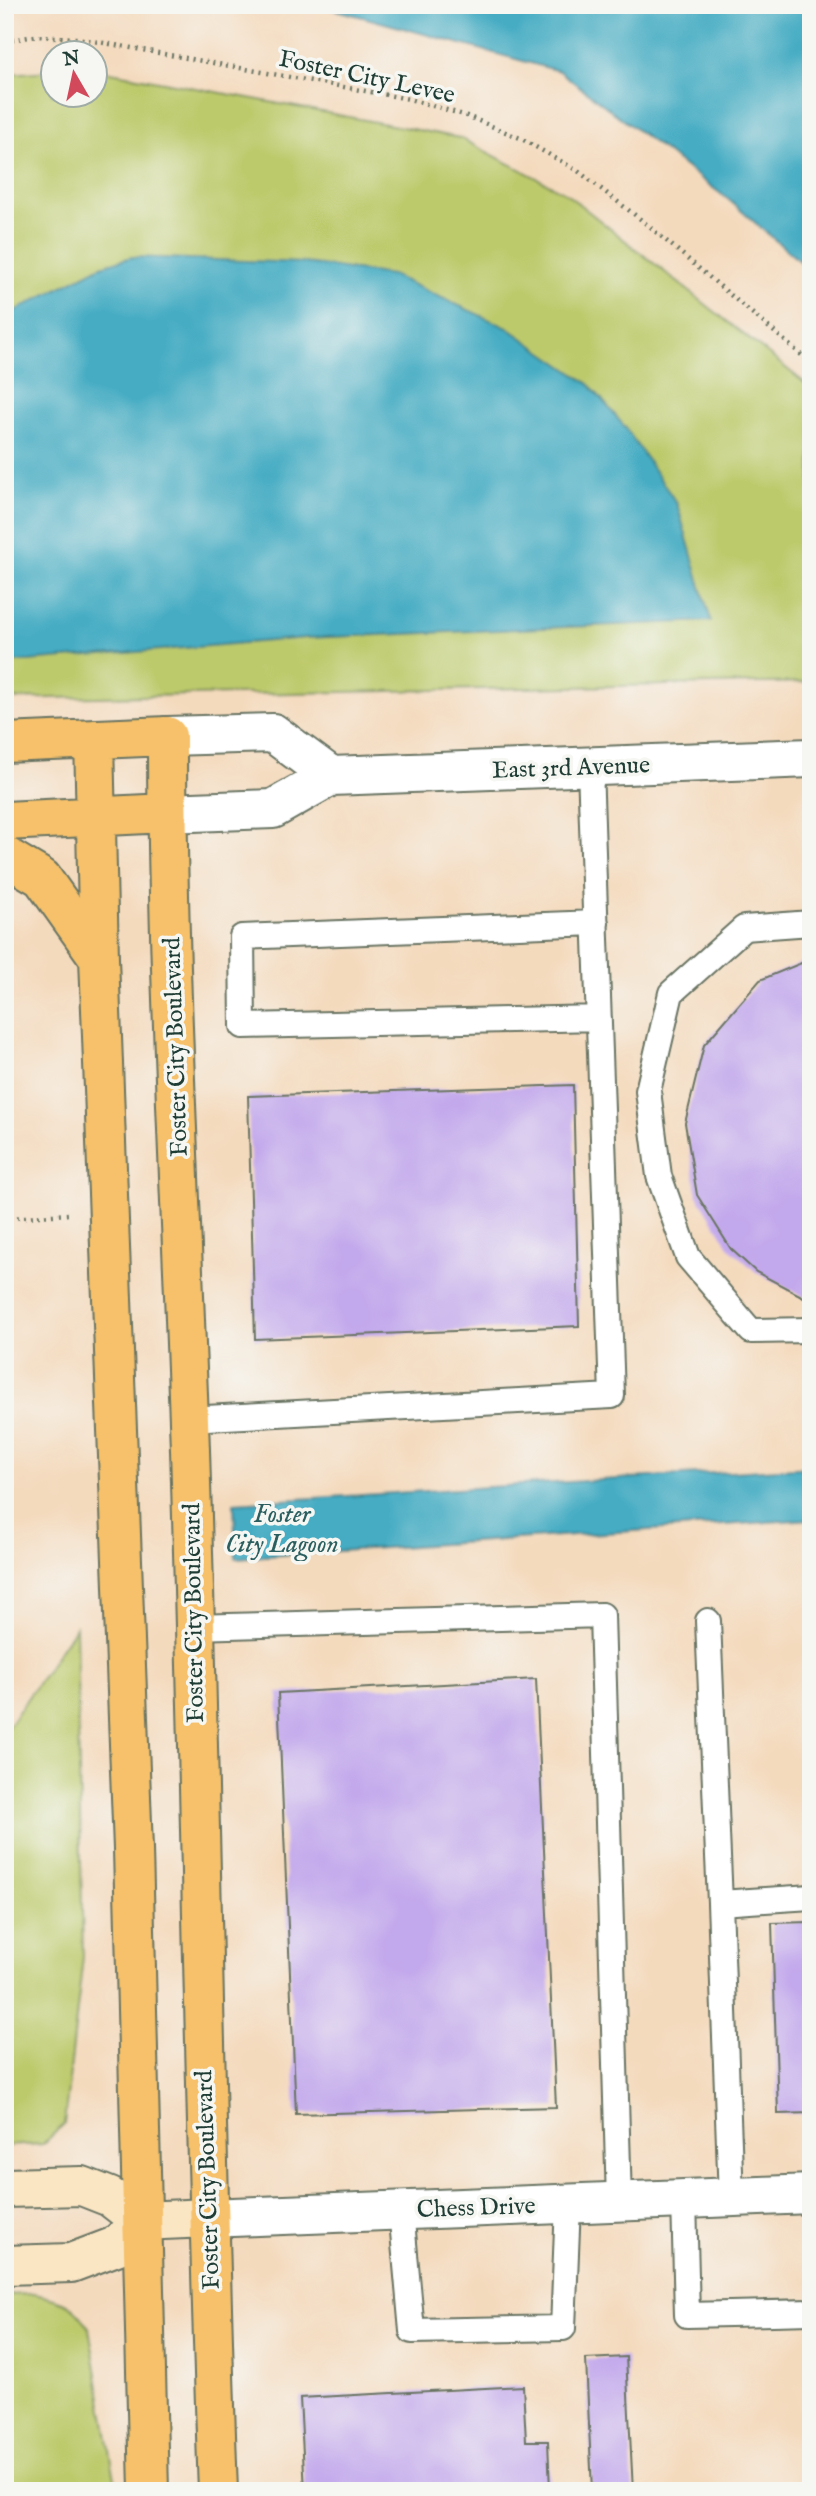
<svg xmlns="http://www.w3.org/2000/svg" width="816" height="2496" viewBox="0 0 816 2496" font-family="'IM FELL English',serif">
<style>
.green{fill:#bdca6c;stroke:#6e8450;stroke-width:2}
.water{fill:#44acc3;stroke:#32747c;stroke-width:2}
.building{fill:#c2a8ec}
.lines{fill:none;stroke-linecap:round;stroke-linejoin:round}
.lane-casing{stroke:#6a7464;stroke-width:28}
.street-casing{stroke:#6a7464;stroke-width:42}
.secondary-casing{stroke:#6a7464;stroke-width:42}
.primary-casing{stroke:#6a7464;stroke-width:42}
.path{stroke:#6a7464;stroke-width:4.5;stroke-dasharray:2 5;stroke-linecap:butt}
.lane{stroke:#fff;stroke-width:24}
.street{stroke:#fff;stroke-width:38}
.secondary{stroke:#fbe6c4;stroke-width:38}
.primary{stroke:#f6c16b;stroke-width:38}
.labels{text-anchor:middle;stroke-width:7;stroke-linejoin:round;paint-order:stroke}
.street-label{font-size:24px;fill:#1f3d34;stroke:#f6f6f2}
.water-label{font-size:26px;font-style:italic;fill:#2a5e5f;stroke:#f6f6f2}
</style>
<rect width="100%" height="100%" fill="#f6f6f2"/>
<filter id="ink" filterUnits="userSpaceOnUse"><feTurbulence type="fractalNoise" baseFrequency=".0143" numOctaves="2"/><feDisplacementMap in="SourceGraphic" scale="14" xChannelSelector="R" yChannelSelector="G"/><feConvolveMatrix kernelMatrix="1 2 1 2 8 2 1 2 1" color-interpolation-filters="sRGB"/></filter>
<filter id="wash" filterUnits="userSpaceOnUse"><feTurbulence type="fractalNoise" baseFrequency=".00686" numOctaves="4" result="noise"/><feDisplacementMap in="SourceGraphic" scale="28" xChannelSelector="R" yChannelSelector="G"/><feGaussianBlur stdDeviation="1.57" result="paint"/><feColorMatrix in="noise" values="0 0 0 0 0 0 0 0 0 0 0 0 0 0 0 0 0 1.4 0 .05"/><feComposite in="paint" operator="in"/></filter>
<g filter="url(#wash)">
<rect width="100%" height="100%" fill="#f4dabd"/>
<path class="green" d="M95,69L460,138L564,192L811,388V682L5,699V74L52,71V94H94Z
M76,1627L83,1957L64,2124L43,2144L5,2146V1731Z
M34,2294C61,2300 75,2303 89,2328L117,2491H5V2295Z"/>
<path class="water" d="M319,5H811V271L729,200L559,71Z
M132,257L305,263L392,275L508,328L589,384L625,427L677,504L711,621L306,638L5,663V316L101,266Z
M811,1467V1519L236,1558L234,1503Z"/>
<g id="blocks">
<path class="building" d="M811,959V1301L756,1272L731,1249L697,1195L685,1123L704,1045L760,980Z
M573,1085L579,1326L255,1339L248,1096Z
M536,1679L556,2107L296,2114L278,1693Z
M811,1922V2113L778,2114L772,1923Z
M626,2357L633,2491H592L586,2359Z
M523,2386L526,2441H548L550,2491H305L300,2398Z"/>
</g>
</g>
<g filter="url(#ink)">
<use href="#blocks" fill-opacity="0" stroke="#6a7464" stroke-width="2"/>
<g class="lines">
<defs>
<path id="lane" d="M596,923L242,937L243,1026L599,1018
M811,923L744,928L671,993L648,1091L659,1176L688,1257L751,1331L811,1330
M188,1419L612,1396L590,767
M708,1621L720,1903
M194,1627L602,1615L619,2202
M731,2198L720,1903L811,1897
M684,2199L687,2315L811,2312
M401,2210L412,2331L563,2328L568,2204"/>
<path id="street" d="M167,736L273,733L331,776
M167,813L273,809L331,776L811,758
M208,2218L811,2194"/>
<path id="secondary" d="M5,2188L82,2186L110,2197L141,2221
M141,2221L208,2218
M5,2265L71,2263L116,2246L141,2221"/>
<path id="primary" d="M94,739L99,958L133,1849L149,2491
M5,743L167,736C167,974 182,1212 190,1450C201,1797 205,2144 218,2491
M5,821L167,813
M5,856L42,878L99,958"/>
</defs>
<use href="#lane" class="lane-casing"/>
<use href="#street" class="street-casing"/>
<use href="#secondary" class="secondary-casing"/>
<use href="#primary" class="primary-casing"/>
<path class="path" d="M5,41L35,36L77,38L409,99L467,116L520,138L578,171L644,222L811,363
M10,1218L68,1214"/>
<use href="#lane" class="lane"/>
<use href="#street" class="street"/>
<use href="#secondary" class="secondary"/>
<use href="#primary" class="primary"/>
</g>
</g>
<g class="labels">
<g class="street-label">
<text transform="translate(367 76) rotate(12)" y="8">Foster City Levee</text>
<text transform="translate(571 767) rotate(-2)" y="8">East 3rd Avenue</text>
<text transform="translate(175 1047) rotate(-92)" y="8">Foster City Boulevard</text>
<text transform="translate(193 1613) rotate(-91)" y="8">Foster City Boulevard</text>
<text transform="translate(207 2180) rotate(-92)" y="8">Foster City Boulevard</text>
<text transform="translate(476 2207) rotate(-2)" y="8">Chess Drive</text>
</g>
<g class="water-label">
<text x="282" y="1522">Foster<tspan x="282" dy="30">City Lagoon</tspan></text>
</g>
</g>
<rect width="816" height="2496" fill="none" stroke="#f6f6f2" stroke-width="28"/>
<g transform="translate(74 74) rotate(351)"><circle r="33" fill="#f6f6f2" stroke="#a0aca6" stroke-width="2"/>
<path d="M0-5L12 26L0 18L-12 26Z" fill="#d1495b"/>
<text y="-10" font-size="19" font-weight="bold" text-anchor="middle" fill="#1f3d34">N</text>
</g>
</svg>
